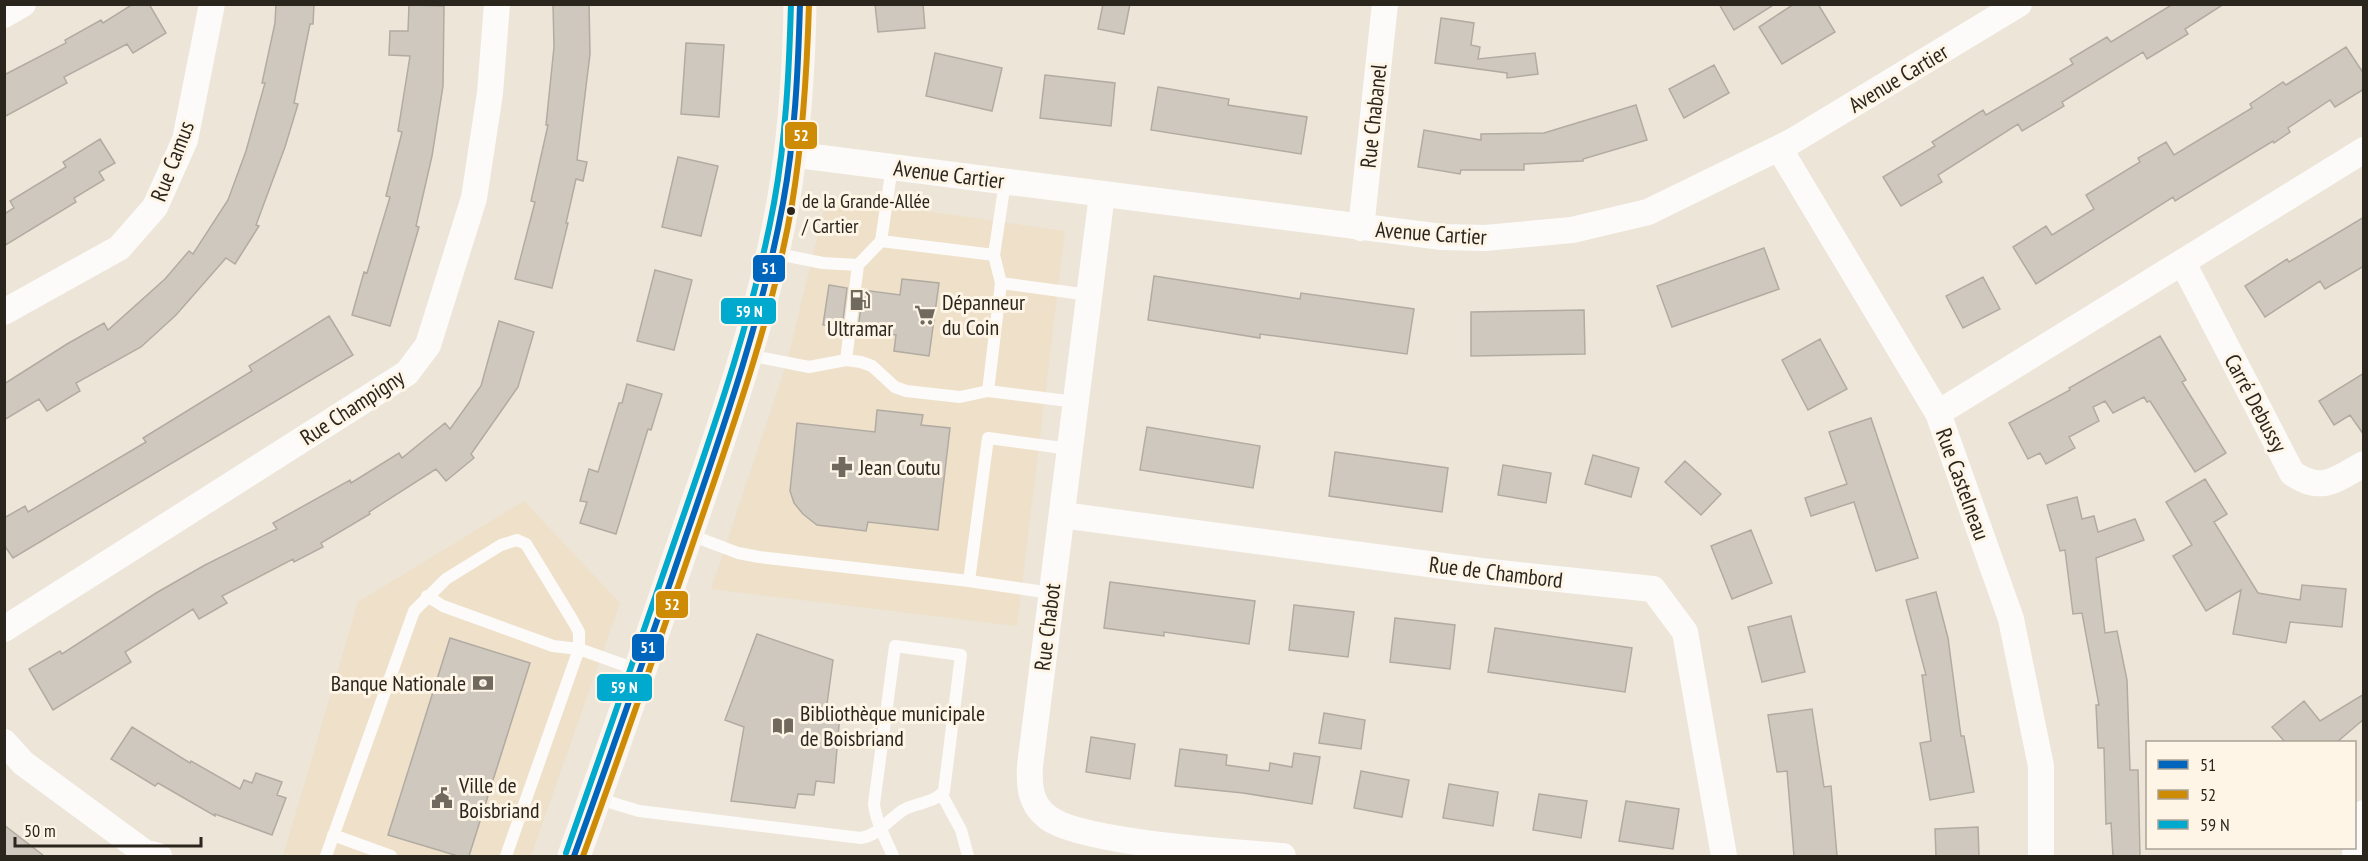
<svg xmlns="http://www.w3.org/2000/svg" width="2368" height="861" viewBox="0 0 2368 861" font-family="'PT Sans Narrow',sans-serif">
<style>
.built{fill:#eee0c9}
.building{fill:#cfc8bf;stroke:#b2aba1;stroke-width:1.5}
.lines{fill:none;stroke-linecap:round;stroke-linejoin:round}
.lane{stroke:#fcfbf9;stroke-width:12}
.street{stroke:#fcfbf9;stroke-width:26}
.secondary{stroke:#f9f6f3;stroke-width:33}
.bus-1-casing{stroke:#fef5e7;stroke-width:10}
.bus-2-casing{stroke:#fef5e7;stroke-width:10}
.bus-3-casing{stroke:#fef5e7;stroke-width:10}
.bus-1{stroke:#0065bd;stroke-width:6}
.bus-2{stroke:#ce8c06;stroke-width:6}
.bus-3{stroke:#00a9ce;stroke-width:6}
.bus-dot{fill:#2b261d;stroke:#fef5e7;stroke-width:2}
.labels{text-anchor:middle;stroke-width:6;stroke-linejoin:round;paint-order:stroke}
.bus-label{font-size:20px;fill:#2b261d;stroke:#fef5e7;text-anchor:start}
.street-label{font-size:22px;fill:#2b261d;stroke:#fef5e7}
.poi-label{font-size:22px;fill:#2b261d;stroke:#fef5e7;text-anchor:start}
.line-badge{stroke:#fef5e7;stroke-width:2}
.badge-label{font-size:16px;text-anchor:middle;font-weight:bold;fill:#fff}
</style>
<rect width="100%" height="100%" fill="#ede5d8"/>
<path class="built" d="M827,197L1065,231L1017,626L711,589L787,362Z
M524,501L620,603L531,856H283L358,602Z"/>
<path class="building" d="M133,4H149L166,33L133,53L127,44L64,77L67,83L4,117V75L66,43L65,40L101,20L103,23Z
M276,4H314L313,24H310L294,103L298,104L285,147L256,225L259,226L235,264L226,258L176,315L141,347L76,383L80,391L47,411L39,399L4,420V384L67,344L104,323L108,330L165,279L189,251L193,254L228,200L246,151L265,83H262L275,23Z
M553,4H589L590,54L577,160L587,162L583,181L576,179L566,223H568L552,288L515,279L535,202L531,201L548,125H546L554,47Z
M875,4H923L925,28L878,32Z
M1103,4H1130L1124,34L1098,29Z
M1719,4H1775L1734,30Z
M1794,4H1818L1835,32L1782,64L1759,27Z
M2173,4H2224L2185,29L2188,34L2147,59L2143,52L2062,102L2064,106L2022,131L2018,124L1938,175L1942,182L1901,206L1883,177L1935,146L1932,142L1983,110L1986,115L2073,64L2070,59L2107,37L2111,42Z
M409,5L444,6L443,86L432,156L416,226L419,227L390,326L352,315L364,272L367,273L390,197L386,196L402,132L398,131L410,56L389,55L390,31H408Z
M1441,18L1474,23L1471,45L1480,47L1478,59L1535,53L1538,74L1507,78V73L1435,63Z
M686,43L724,45L719,117L681,114Z
M2346,47L2364,74V89L2335,107L2330,100L2288,128L2290,132L2274,143L2273,141L2175,201L2173,197L2036,284L2013,247L2046,226L2052,235L2094,209L2086,195L2140,162L2138,158L2166,142L2174,155L2252,108L2250,104L2283,82L2286,85Z
M935,53L1002,68L992,111L926,96Z
M1714,65L1729,93L1684,118L1669,89Z
M1045,75L1115,83L1111,126L1040,118Z
M1158,87L1229,99L1228,105L1307,117L1301,154L1151,130Z
M1636,105L1647,140L1583,159V161L1524,164V170H1461L1460,174L1418,167L1424,130L1481,140V134L1544,133Z
M100,139L115,163L99,172L104,180L74,198L76,202L4,246V214L14,208L10,201L66,167L63,162Z
M678,157L718,166L701,236L662,227Z
M2364,217V266L2325,289L2320,281L2265,317L2245,286L2287,259L2289,262Z
M1764,248L1779,289L1672,327L1657,286Z
M655,270L692,280L674,350L637,341Z
M1154,276L1300,299L1301,293L1414,309L1407,354L1260,334V338L1148,320Z
M1983,277L2000,309L1963,328L1946,296Z
M902,279L939,283L929,356L894,351L896,335L858,330L863,290L900,295Z
M829,285L847,288L842,328L823,325Z
M1584,310L1585,354L1471,356V312Z
M329,316L353,355L13,558L4,545V518L25,506L28,512L146,442L143,438L252,371L249,366Z
M499,321L534,332L518,387L471,454L474,458L446,481L436,469L369,512L370,514L321,543L323,547L294,562L293,559L222,596L227,603L199,619L193,609L125,652L131,662L53,710L29,669L60,651L62,654L156,593L205,565L277,529L273,523L350,480L351,483L399,453L402,458L445,423L450,429L481,386Z
M2160,336L2186,380L2182,382L2226,453L2195,472L2150,401L2147,402L2144,397L2113,413L2105,401L2093,407L2099,421L2069,437L2075,448L2046,464L2040,453L2028,459L2009,423L2070,390L2069,388Z
M1820,339L1847,389L1808,410L1782,360Z
M2364,373V435L2350,415L2334,425L2319,401Z
M627,384L662,394L651,430L648,429L616,534L580,523L587,502L580,501L589,469L598,472L619,403H622Z
M877,410L923,415L921,425L950,428L938,530L868,522L866,531L817,525L803,514L794,503L790,491L797,423L875,432Z
M1871,418L1918,558L1876,571L1854,502L1811,516L1805,498L1847,484L1829,432Z
M1147,427L1260,446L1253,488L1140,470Z
M1335,452L1448,468L1442,512L1329,496Z
M1593,455L1639,468L1631,497L1585,484Z
M1685,461L1721,494L1701,515L1665,482Z
M1503,465L1551,473L1546,503L1498,495Z
M2205,479L2227,514L2214,522L2258,593L2300,600L2302,585L2346,589L2342,627L2290,622L2286,643L2233,634L2241,590L2206,611L2173,556L2192,545L2166,502Z
M2077,497L2082,519L2094,516L2098,532L2135,519L2144,540L2096,558L2105,633L2117,631L2127,680L2130,770H2138L2140,856H2113L2111,823L2106,824L2104,748H2098L2096,705H2099L2082,613L2073,614L2065,550L2060,551L2047,505Z
M1751,530L1772,583L1732,599L1711,546Z
M1110,582L1255,601L1249,644L1164,632V636L1104,628Z
M1936,592L1948,638L1961,736H1964L1974,792L1930,800L1920,743L1931,741L1922,675H1926L1906,600Z
M1294,605L1354,612L1348,657L1289,650Z
M1791,616L1805,672L1762,682L1748,627Z
M1395,618L1455,625L1450,669L1390,662Z
M1495,628L1632,648L1625,692L1488,672Z
M757,634L833,660L827,704L840,714L834,783L816,781L814,795L798,794L795,808L731,801L744,727L725,720Z
M450,638L530,663L469,856H458L388,835Z
M2364,694V719L2337,742H2285L2272,727L2304,701L2320,721Z
M1812,709L1824,787L1831,786L1837,856H1794L1787,771L1777,772L1768,715Z
M1324,713L1365,720L1361,749L1319,743Z
M132,727L190,763L191,761L240,789L244,780L252,783L256,773L282,782L277,795L286,798L272,835L215,814V816L158,783L155,786L111,759Z
M1091,737L1135,744L1130,779L1086,772Z
M1180,749L1227,755L1226,765L1269,771L1270,763L1292,767L1294,753L1320,757L1312,804L1243,793L1175,786Z
M1361,771L1409,780L1402,817L1354,808Z
M1449,784L1498,792L1493,826L1443,818Z
M1539,794L1587,801L1581,838L1533,830Z
M1626,801L1679,809L1673,849L1619,841Z
M4,825L44,856H4Z
M1978,827L1979,856H1936L1935,829Z"/>
<g class="lines">
<path class="lane" d="M892,167L881,241L994,255
M773,253L823,263L858,265
M1001,283L1089,295
M748,355L809,367L846,360L861,362L872,366L895,387L906,391L960,397L988,391L1076,402
M846,360L858,265L881,241
M988,391L1001,283L994,255L1005,182
M688,534L738,553L759,557L969,581L988,438L1070,449
M969,581L1051,593
M427,596L443,606L553,646L579,649L506,856
M942,795L961,830L968,856
M596,798L639,811L861,838C880,835 889,818 905,809C917,803 936,802 944,791L961,655L895,646L874,804C876,822 886,840 893,856
M333,835L391,856
M326,856L414,611L446,579L501,545L517,540L526,544L573,621L579,632V649L638,670"/>
<path class="street" d="M4,15L23,4
M1779,148L1938,413L2011,619L2041,766V856
M790,154L1442,237L1485,238L1572,230L1648,212L1791,142L2019,4
M1102,194L1030,766C1029,785 1030,803 1046,816C1076,843 1236,852 1283,856
M1361,228L1385,4
M2183,263L2292,473C2322,494 2336,479 2364,464
M4,312L119,248L155,207L185,140L212,4
M1938,413L2364,150
M1062,515L1481,571L1653,589L1685,632L1724,856
M4,629L407,373L428,345L474,198L490,93L497,4
M4,742L23,763L144,852L159,856
M2355,856L2356,834L2364,813"/>
<path class="secondary" d="M574,856C612,751 649,645 685,539C723,429 762,319 783,203C794,138 799,71 800,4"/>
<defs>
<path id="bus-1" d="M574,856C612,751 649,645 685,539C723,429 762,318 783,203C795,138 798,71 800,4"/>
<path id="bus-2" d="M583,856C621,752 657,648 693,543C731,432 772,320 792,204C803,138 807,71 809,4"/>
<path id="bus-3" d="M566,853C603,748 640,642 676,537C714,427 753,317 774,203C786,138 789,71 791,4"/>
</defs>
<use href="#bus-1" class="bus-1-casing"/>
<use href="#bus-2" class="bus-2-casing"/>
<use href="#bus-3" class="bus-3-casing"/>
<use href="#bus-1" class="bus-1"/>
<use href="#bus-2" class="bus-2"/>
<use href="#bus-3" class="bus-3"/>
</g>
<defs>
<symbol id="fuel-bare" viewBox="-9 -9 18 18"><path d="M-5.5-6h7V0h2V4h1.3V-2.5L3-4.5l.8-.8L6-3V5H2.5V1h-1V6h-7ZM-4.2-4.7v3.2H.2V-4.7Z" fill="#6f695e" stroke="#fef5e7" stroke-width="2.5" paint-order="stroke"/></symbol>
<symbol id="supermarket-bare" viewBox="-9 -9 18 18"><path d="M-6-5.5h2.5l.6 2H6L4.5 2H-2.5L-4.4-4H-6ZM-1.5 3.2a1.3 1.3 0 1 0 .1 0ZM3 3.2a1.3 1.3 0 1 0 .1 0Z" fill="#6f695e" stroke="#fef5e7" stroke-width="2.5" paint-order="stroke"/></symbol>
<symbol id="pharmacy-bare" viewBox="-9 -9 18 18"><path d="M-2-6h4v4h4v4h-4v4h-4v-4h-4v-4h4Z" fill="#6f695e" stroke="#fef5e7" stroke-width="2.5" paint-order="stroke"/></symbol>
<symbol id="bank-bare" viewBox="-9 -9 18 18"><path d="M-6-4H6V4H-6ZM0-2.3a2.3 2.3 0 1 0 0 4.6a2.3 2.3 0 1 0 0-4.6Z" fill="#6f695e" stroke="#fef5e7" stroke-width="2.5" paint-order="stroke"/></symbol>
<symbol id="library-bare" viewBox="-9 -9 18 18"><path d="M-6-4Q-3-5.5-.7-3.5V5Q-3 3-6 4ZM6-4Q3-5.5 .7-3.5V5Q3 3 6 4Z" fill="#6f695e" stroke="#fef5e7" stroke-width="2.5" paint-order="stroke"/></symbol>
<symbol id="civic-bare" viewBox="-9 -9 18 18"><path d="M-.6-6.5H3V-4.5H.6V-3L4-1V1h2V6H-6V1h2V-1L-.6-3ZM-1.2 2.5V6h2.4V2.5Z" fill="#6f695e" stroke="#fef5e7" stroke-width="2.5" paint-order="stroke"/></symbol>
</defs>
<g fill-rule="evenodd">
<use href="#fuel-bare" x="845" y="285" width="30" height="30"/>
<use href="#supermarket-bare" x="910" y="300" width="30" height="30"/>
<use href="#pharmacy-bare" x="827" y="452" width="30" height="30"/>
<use href="#bank-bare" x="468" y="668" width="30" height="30"/>
<use href="#library-bare" x="768" y="711" width="30" height="30"/>
<use href="#civic-bare" x="427" y="783" width="30" height="30"/>
</g>
<circle class="bus-dot" cx="791" cy="211" r="5"/>
<g class="labels">
<g class="bus-label">
<text x="802" y="208">de la Grande-Allée<tspan x="802" dy="25">/ Cartier</tspan></text>
</g>
<g class="street-label">
<text transform="translate(1898 78) rotate(-31)" y="8">Avenue Cartier</text>
<text transform="translate(1373 116) rotate(-84)" y="8">Rue Chabanel</text>
<text transform="translate(172 161) rotate(-69)" y="8">Rue Camus</text>
<text transform="translate(949 174) rotate(7)" y="8">Avenue Cartier</text>
<text transform="translate(1431 233) rotate(4)" y="8">Avenue Cartier</text>
<text transform="translate(2256 403) rotate(62)" y="8">Carré Debussy</text>
<text transform="translate(352 407) rotate(-33)" y="8">Rue Champigny</text>
<text transform="translate(1963 484) rotate(70)" y="8">Rue Castelneau</text>
<text transform="translate(1496 572) rotate(7)" y="8">Rue de Chambord</text>
<text transform="translate(1047 627) rotate(-83)" y="8">Rue Chabot</text>
</g>
<g class="poi-label">
<text x="942" y="310">Dépanneur<tspan x="942" dy="25">du Coin</tspan></text>
<text x="860" y="336" text-anchor="middle">Ultramar</text>
<text x="859" y="475">Jean Coutu</text>
<text x="466" y="691" text-anchor="end">Banque Nationale</text>
<text x="800" y="721">Bibliothèque municipale<tspan x="800" dy="25">de Boisbriand</tspan></text>
<text x="459" y="793">Ville de<tspan x="459" dy="25">Boisbriand</tspan></text>
</g>
</g>
<g class="line-badge">
<rect x="784" y="121" width="34" height="29" rx="6" fill="#ce8c06"/>
<rect x="752" y="254" width="34" height="29" rx="6" fill="#0065bd"/>
<rect x="720" y="297" width="57" height="28" rx="6" fill="#00a9ce"/>
<rect x="655" y="590" width="34" height="29" rx="6" fill="#ce8c06"/>
<rect x="631" y="633" width="34" height="29" rx="6" fill="#0065bd"/>
<rect x="596" y="673" width="57" height="29" rx="6" fill="#00a9ce"/>
</g>
<g class="badge-label">
<text x="801" y="141">52</text>
<text x="769" y="274">51</text>
<text x="749" y="317">59 N</text>
<text x="672" y="610">52</text>
<text x="648" y="653">51</text>
<text x="624" y="693">59 N</text>
</g>
<rect width="2368" height="861" fill="none" stroke="#2b261d" stroke-width="12"/>
<rect x="2146" y="741" width="210" height="108" fill="#fef5e7" stroke="#aaa296" stroke-width="1.5"/>
<rect x="2158" y="760" width="30" height="9" fill="#0065bd" stroke="#aaa296" stroke-width="1.5"/>
<text x="2200" y="771" font-size="18" fill="#2b261d">51</text>
<rect x="2158" y="790" width="30" height="9" fill="#ce8c06" stroke="#aaa296" stroke-width="1.5"/>
<text x="2200" y="801" font-size="18" fill="#2b261d">52</text>
<rect x="2158" y="820" width="30" height="9" fill="#00a9ce" stroke="#aaa296" stroke-width="1.5"/>
<text x="2200" y="831" font-size="18" fill="#2b261d">59 N</text>
<path d="M15 837v9h186v-9" fill="none" stroke="#2b261d" stroke-width="3"/>
<text x="24" y="837" font-size="18" fill="#2b261d" stroke="#fef5e7" stroke-width="4.5" paint-order="stroke">50 m</text>
</svg>
